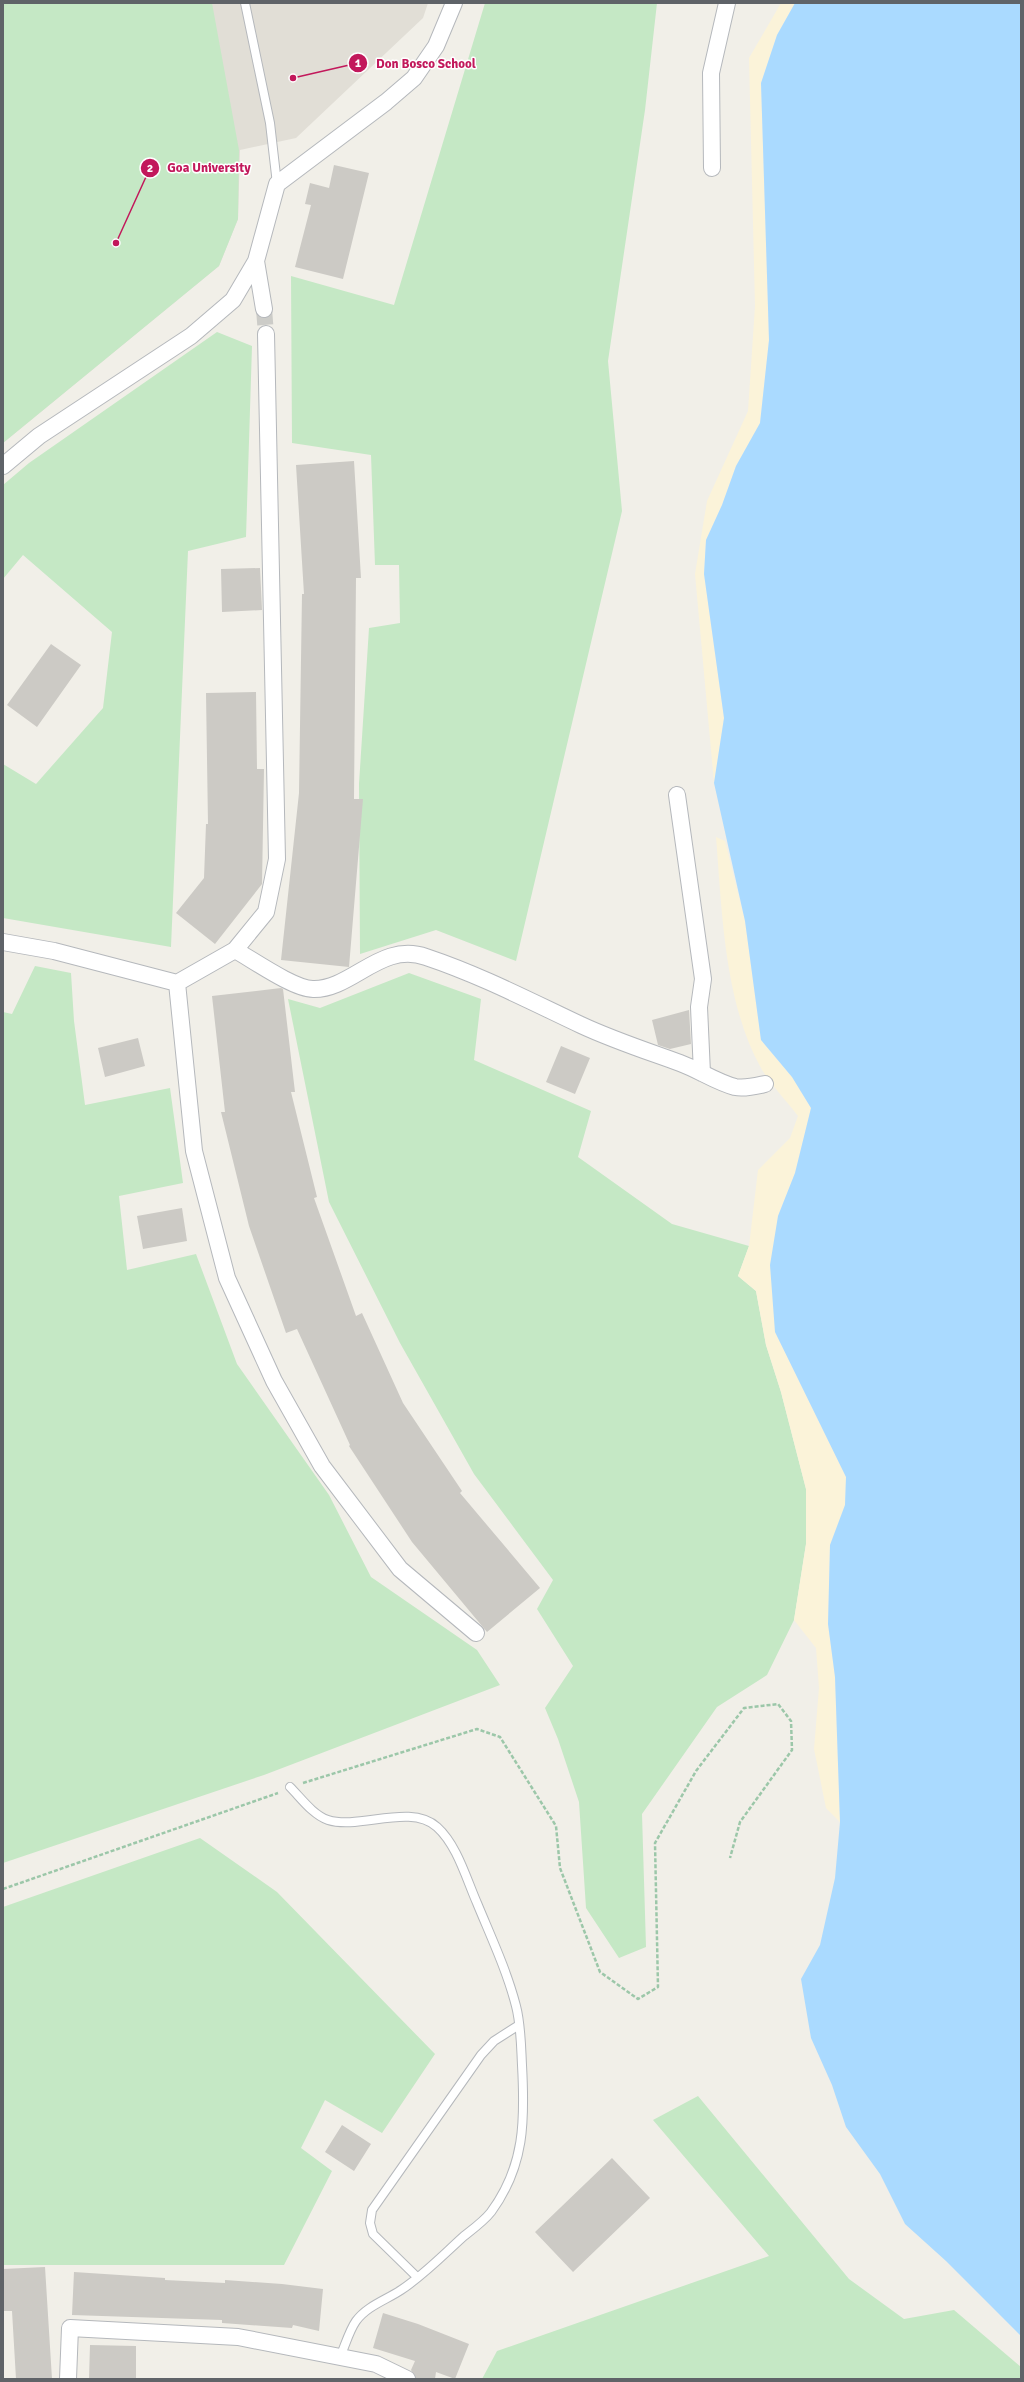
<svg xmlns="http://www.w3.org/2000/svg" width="1024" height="2382" viewBox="0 0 1024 2382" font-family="Signika,sans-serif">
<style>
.education{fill:#e1ded6}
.green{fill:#c5e8c5}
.sand{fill:#fbf3d9}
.water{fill:#aadaff}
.building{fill:#cccac5}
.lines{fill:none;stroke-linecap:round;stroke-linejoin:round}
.street-tunnel{stroke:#ccccc8;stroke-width:16;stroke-dasharray:16 8;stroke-linecap:butt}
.lane-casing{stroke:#b5b8bc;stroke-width:10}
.street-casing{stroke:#b5b8bc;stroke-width:18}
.path{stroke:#9cc7a9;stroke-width:2.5;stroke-dasharray:4 2;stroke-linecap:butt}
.lane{stroke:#fff;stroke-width:8}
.street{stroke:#fff;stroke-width:16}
.leader{fill:none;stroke:#c2185b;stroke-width:1.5}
.callout-dot{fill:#c2185b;stroke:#fff;stroke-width:1.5}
.mark-label{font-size:12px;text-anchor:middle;font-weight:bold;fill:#fff}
.callout-label{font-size:13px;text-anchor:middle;font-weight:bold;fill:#c2185b;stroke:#fff;stroke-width:3;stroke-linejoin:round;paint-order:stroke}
</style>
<rect width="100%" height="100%" fill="#f1efe8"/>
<path class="education" d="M3,3H428L423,18L296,138L240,150L238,219L219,266L3,443Z"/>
<path class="green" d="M3,3H212L239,150L238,219L219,266L3,443Z
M485,3H657L645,110L608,361L622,511L516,961L436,930L360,954L359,784L369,628L400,623L399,565H375L371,455L292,443L291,276L394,305Z
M217,332L252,346L246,537L188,551L171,947L3,918V764L36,784L103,708L112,632L23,555L3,579V485L29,463Z
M35,966L71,973L74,1021L85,1105L170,1088L183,1183L119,1196L127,1270L196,1254L237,1364L329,1495L371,1577L477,1650L500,1685L264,1775L3,1863V1012L12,1014Z
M409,973L481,999L474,1060L591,1111L578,1157L672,1224L749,1246L738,1276L756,1291L766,1345L781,1392L806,1489V1544L794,1620L767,1675L717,1707L642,1814L646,1947L619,1958L586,1908L579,1802L558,1739L545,1708L573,1666L537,1609L553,1580L474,1474L400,1343L329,1202L288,999L320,1008Z
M200,1838L277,1892L435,2054L382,2133L325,2100L301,2148L332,2171L284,2265H3V1907Z
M698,2096L849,2279L904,2319L954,2310L1021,2367V2379H482L497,2351L769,2256L653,2120Z"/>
<path class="sand" d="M781,3H795L777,35L761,83L769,340L760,424L736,466L722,505L706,540L704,574L724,718L714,783L695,574L707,501L748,411L755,306L749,58Z
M716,837L725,841L745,921L761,1040L792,1077L811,1108L795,1173L778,1216L775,1332L846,1477L845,1505L830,1545L828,1624L835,1677L840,1822L826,1808L814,1749L819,1688L816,1648L794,1620L806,1544V1489L781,1392L766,1345L756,1291L738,1276L749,1246L758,1170L790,1138L798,1116C786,1100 771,1085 761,1068C724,1002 722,910 716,837Z"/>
<path class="water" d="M795,3H1021V2336L946,2261L905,2224L880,2174L846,2127L832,2085L811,2038L801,1979L820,1945L835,1878L840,1822L835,1677L828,1624L830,1545L845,1505L846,1477L775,1332L770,1265L778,1216L795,1173L811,1108L792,1077L761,1040L745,921L714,783L724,718L704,574L706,540L722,505L736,466L760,423L769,340L761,83L777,35Z"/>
<path class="building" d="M334,165L369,173L343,279L295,267L311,205L305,204L310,183L329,188Z
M354,461L361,578H356L354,799H363L349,967L281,960L299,793L302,594H304L296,465Z
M260,568L262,610L222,612L221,569Z
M51,644L81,665L37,727L7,705Z
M256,692L257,769H264L262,884L215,944L176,913L204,878L206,824H208L206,693Z
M281,988L283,989L295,1092H291L317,1197L314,1198L356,1316L362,1313L403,1403L462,1491L460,1493L540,1588L487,1632L412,1542L349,1446L350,1445L297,1329L286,1333L249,1226L221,1112H225L212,996Z
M689,1010L691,1044L670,1049L658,1045L652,1020Z
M138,1038L145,1066L105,1077L98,1048Z
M561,1046L590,1058L575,1094L546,1082Z
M182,1208L187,1241L143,1249L137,1216Z
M342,2125L371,2144L354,2171L325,2152Z
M612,2158L650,2198L573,2272L535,2232Z
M45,2267L52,2379H16L12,2311H3V2269Z
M74,2272L165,2278V2280L225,2283V2280L282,2284L323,2289L319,2331L293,2325L292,2328L222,2323V2320L72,2315Z
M383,2313L418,2324L469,2344L455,2379L436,2372L435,2379H416L411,2370L415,2361L373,2348Z
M90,2345L136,2346V2379H89Z"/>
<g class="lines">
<path class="street-tunnel" d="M264,309L266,334"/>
<defs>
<path id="lane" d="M245,3L270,123L277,184
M290,1787C301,1798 313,1815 328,1820C360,1830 410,1803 437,1827C457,1845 466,1878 477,1903C491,1937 507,1971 516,2006C521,2025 521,2046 522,2065C525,2120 525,2166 491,2212C484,2221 473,2229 464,2236C444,2254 424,2275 401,2290C386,2300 367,2306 356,2321C349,2331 345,2346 340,2357
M417,2277L373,2234L370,2223L372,2210L481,2055L494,2041L519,2025"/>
<path id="street" d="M712,168L711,73L727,3
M256,261L264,309
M266,334L277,859L266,912L235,950L177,983L194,1151L227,1278L274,1381L322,1466L400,1569L476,1633
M3,466L39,436L191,336L233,300L256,261L277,184L386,102L414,78L436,46L454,3
M677,795L703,979L699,1007L702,1073
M3,942L54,951L177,983
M235,950C253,960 294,989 313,989C352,990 381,941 426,957C480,975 530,1001 581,1025C613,1040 647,1051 680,1063C699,1070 716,1082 735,1087C745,1089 756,1086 765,1084
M68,2379L70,2328L238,2337L376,2364L407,2379"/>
</defs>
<use href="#lane" class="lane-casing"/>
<use href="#street" class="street-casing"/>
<path class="path" d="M303,1783L477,1729L500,1737L556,1826L560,1868L600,1972L638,1999L658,1987L655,1843L696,1771L744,1708L778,1704L791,1721L792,1750L740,1822L730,1858
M3,1889L278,1793"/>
<use href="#lane" class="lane"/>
<use href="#street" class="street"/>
</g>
<path class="leader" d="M293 78L358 63M116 243L150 168"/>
<g class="callout-dot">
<circle cx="293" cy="78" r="4"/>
<circle cx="116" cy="243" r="4"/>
<circle cx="358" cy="63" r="10"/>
<circle cx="150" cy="168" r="10"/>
</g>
<g class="mark-label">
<text x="358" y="67">1</text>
<text x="150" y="172">2</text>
</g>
<g class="callout-label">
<text x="426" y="68">Don Bosco School</text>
<text x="209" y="172">Goa University</text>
</g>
<rect width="1024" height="2382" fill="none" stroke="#5f6368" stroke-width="8"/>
</svg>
